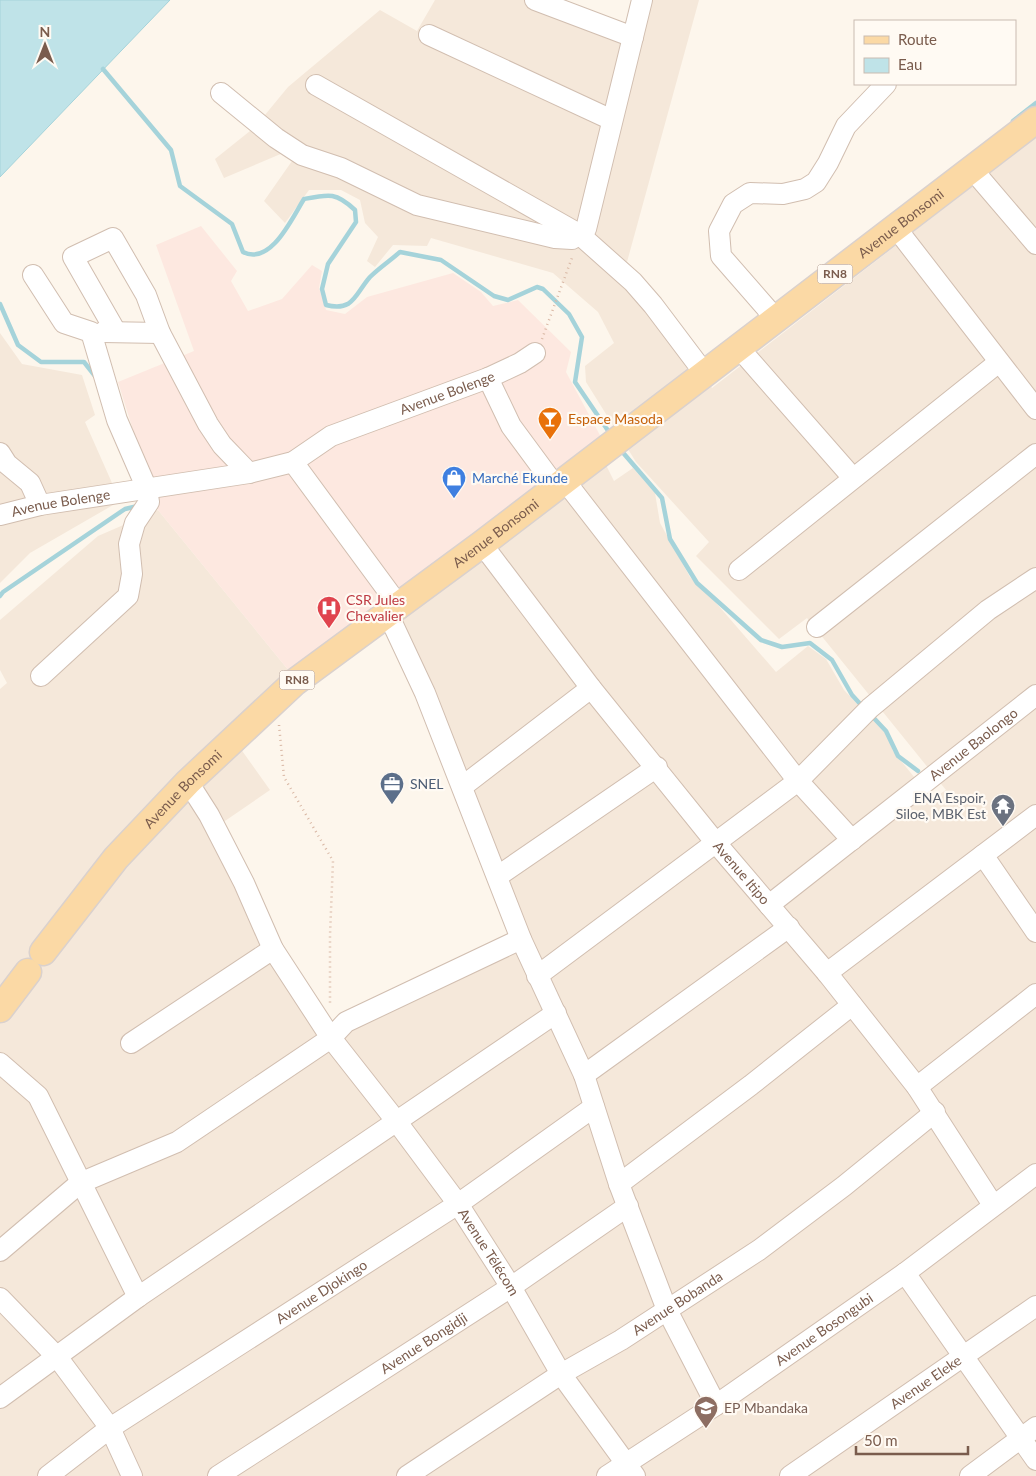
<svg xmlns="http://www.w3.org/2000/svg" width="1036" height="1476" viewBox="0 0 1036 1476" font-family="Lato,sans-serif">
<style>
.residential{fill:#f5e8da}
.commercial{fill:#fde8e0}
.water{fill:#bfe3e8;stroke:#a5d3da}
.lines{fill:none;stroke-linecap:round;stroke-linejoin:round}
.stream{stroke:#a5d3da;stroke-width:4.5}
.minor-casing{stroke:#d1beb0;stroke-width:22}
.major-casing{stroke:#dad1cd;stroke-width:29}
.path{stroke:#d9b8a5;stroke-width:2.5;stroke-dasharray:1 4;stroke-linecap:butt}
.minor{stroke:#fff;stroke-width:20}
.major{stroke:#fbd9a5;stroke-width:26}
.labels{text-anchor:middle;stroke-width:4.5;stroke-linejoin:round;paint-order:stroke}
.shield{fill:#fffaf3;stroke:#a28b7f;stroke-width:1}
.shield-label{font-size:12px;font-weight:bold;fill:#7a5c4d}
.street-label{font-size:14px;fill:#7a5c4d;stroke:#fffaf3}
.food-label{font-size:14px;fill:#c56008;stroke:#fffaf3;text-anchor:start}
.shop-label{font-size:14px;fill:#366cbe;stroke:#fffaf3;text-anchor:start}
.health-label{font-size:14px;fill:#be3a42;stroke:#fffaf3;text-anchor:start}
.service-label{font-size:14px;fill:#4e5e75;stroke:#fffaf3;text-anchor:start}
.worship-label{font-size:14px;fill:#5b616d;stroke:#fffaf3;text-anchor:end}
.education-label{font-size:14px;fill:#785e54;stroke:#fffaf3;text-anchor:start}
</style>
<rect width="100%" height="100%" fill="#fdf6ec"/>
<path class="residential" d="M435,0H547L628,27L635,0H699L627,262L676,319L712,388L1036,137V1476H0V689L7,683L0,670V620L98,536L158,510L294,677L228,731L270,790L222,823L324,1028L525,934L391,601L602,439L606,465L614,481L633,468L655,493L660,523L690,577L717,604L776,672L808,646L826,659L844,690L887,735L893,751L932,799L946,790L807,618L779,639L696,556L709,542L636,462L586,382L585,366L614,343L598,312L553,273L431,238L427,246L393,245L375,267L367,261L378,237L365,223L360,200L341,190H309L285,223L264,201L292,161L283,153L224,178L215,159L255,127L288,87L380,10L417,31Z
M0,333L22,364L82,375L95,415L85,422L120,501L30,553L0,583Z"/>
<path class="commercial" d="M201,226L237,271L231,281L248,311L282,299L312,265L322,271L319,288L326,310L345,314L367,297L453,273L481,292L493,306L518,300L571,352L566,372L602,439L294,677L158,510L118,382L194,351L156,245Z"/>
<path class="water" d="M0,0H170L0,177Z"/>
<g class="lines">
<path class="stream" d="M103,69L171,150L180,186L232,224L243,252C271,266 292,218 304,199C329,194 336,192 355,210L356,222L328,264L322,289L326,305C354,312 355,294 370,277C379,268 391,260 400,252L441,260L494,296L508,300L537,287L543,289L569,314L582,337L575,382L611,435
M1013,121L1036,103
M0,304L18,345L41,362H84L95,376
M619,448L662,498L670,539L697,583L761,640L782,647L810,643L832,660L852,695L863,707
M0,596L3,592L125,509L138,506
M870,714L886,731L898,756L918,771"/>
<defs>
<g id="minor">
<path d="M535,0L633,37"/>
<path d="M429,35L612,120"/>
<path d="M316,85L579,234L633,282L653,305L705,374"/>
<path d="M221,93L276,138L302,155L341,168L417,205L555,238L572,239L586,229L642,0"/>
<path d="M972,169L1036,244"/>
<path d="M896,228L1036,409"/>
<path d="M33,275L64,323L91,332L117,420L147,489L149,502L135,523L129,544L132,574L128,596L41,676"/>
<path d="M776,319L721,256L719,231L733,204L750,193L783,194L805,189L816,182L828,163L846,126L886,84"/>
<path d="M103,332L160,333"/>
<path d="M116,332L73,257L113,238L146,295L160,333L208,424L222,445L249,473"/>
<path d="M739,348L853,478"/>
<path d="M488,378L511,426L556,487"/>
<path d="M0,453L7,464L30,483L40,505"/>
<path d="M293,462L399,606"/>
<path d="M565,481L798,781L852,840"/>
<path id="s1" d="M0,515L40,505L249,473L293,462L331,436L488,378L520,363L535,353"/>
<path id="s2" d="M482,544L591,688L716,843L827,973L917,1087L993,1205"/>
<path d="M739,570L999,362"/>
<path d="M388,614L425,693L521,939L584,1075L619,1184L667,1310L716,1405"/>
<path d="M817,627L1036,454"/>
<path id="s3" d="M188,782L209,815L244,883L273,949L331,1038L397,1122L458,1204L511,1287L561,1374L635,1476"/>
<path d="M463,786L591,688"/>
<path d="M983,855L1036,932"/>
<path d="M498,876L657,767"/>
<path id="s4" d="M769,905L1036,695"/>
<path d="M827,973L1036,815"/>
<path d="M537,976L798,781L870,708L988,610L1036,578"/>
<path d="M131,1043L273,949"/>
<path d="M0,1063L38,1096L138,1297"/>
<path d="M584,1075L789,927"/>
<path d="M917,1087L1036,994"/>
<path d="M619,1184L751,1085L852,1005"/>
<path d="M0,1251L80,1183L177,1142L331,1038L346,1022L521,939"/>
<path d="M905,1273L1036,1460"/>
<path d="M0,1298L58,1358L110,1428L132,1476"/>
<path d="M0,1398L138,1297L556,1013"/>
<path id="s5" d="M48,1476L110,1428L458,1204L594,1107"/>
<path id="s6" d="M218,1476L511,1287L628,1206"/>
<path id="s7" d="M407,1476L561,1374L621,1340L759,1250L844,1186L935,1112"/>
<path id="s8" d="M607,1476L716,1405L905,1273L1036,1174"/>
<path id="s9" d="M790,1476L1036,1306"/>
<path d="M970,1476L1036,1427"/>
</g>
<g id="major">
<path id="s10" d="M43,952L116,858L188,782L295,682L482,544L1036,120"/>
<path d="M0,1009L28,972"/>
</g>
</defs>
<use href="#minor" class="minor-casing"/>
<use href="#major" class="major-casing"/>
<path class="path" d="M542,339L573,255
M279,725L284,777L333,861L330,935V1004"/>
<use href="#minor" class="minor"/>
<use href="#major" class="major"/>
</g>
<defs>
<symbol id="bar-pin" viewBox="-11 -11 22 30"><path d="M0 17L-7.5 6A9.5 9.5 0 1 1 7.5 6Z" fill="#e8710a" stroke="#fffaf3"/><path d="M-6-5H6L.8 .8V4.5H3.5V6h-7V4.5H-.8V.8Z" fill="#fff"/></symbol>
<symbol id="shop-pin" viewBox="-11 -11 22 30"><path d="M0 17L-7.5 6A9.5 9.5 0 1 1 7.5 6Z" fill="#3f7fe0" stroke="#fffaf3"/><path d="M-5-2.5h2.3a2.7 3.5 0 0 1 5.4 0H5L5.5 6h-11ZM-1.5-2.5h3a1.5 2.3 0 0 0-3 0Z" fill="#fff"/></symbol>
<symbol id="hospital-pin" viewBox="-11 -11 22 30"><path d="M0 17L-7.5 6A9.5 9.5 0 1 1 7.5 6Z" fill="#e0444e" stroke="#fffaf3"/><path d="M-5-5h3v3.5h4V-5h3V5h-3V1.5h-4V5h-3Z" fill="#fff"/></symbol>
<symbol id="office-pin" viewBox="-11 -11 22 30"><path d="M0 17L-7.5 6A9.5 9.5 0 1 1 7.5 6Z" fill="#5c6f8a" stroke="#fffaf3"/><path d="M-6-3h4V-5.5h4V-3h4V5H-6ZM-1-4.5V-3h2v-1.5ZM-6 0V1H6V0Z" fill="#fff"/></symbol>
<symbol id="temple-pin" viewBox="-11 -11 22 30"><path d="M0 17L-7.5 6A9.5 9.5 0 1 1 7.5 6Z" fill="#6b7280" stroke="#fffaf3"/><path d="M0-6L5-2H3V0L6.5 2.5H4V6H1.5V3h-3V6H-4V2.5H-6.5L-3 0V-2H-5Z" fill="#fff"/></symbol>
<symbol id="school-pin" viewBox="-11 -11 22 30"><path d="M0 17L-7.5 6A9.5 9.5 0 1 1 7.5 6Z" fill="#8d6e63" stroke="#fffaf3"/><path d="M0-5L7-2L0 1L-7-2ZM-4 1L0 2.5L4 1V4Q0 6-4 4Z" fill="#fff"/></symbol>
</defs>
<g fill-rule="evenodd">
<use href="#bar-pin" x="536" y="405" width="28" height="38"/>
<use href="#shop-pin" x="440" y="464" width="28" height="38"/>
<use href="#hospital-pin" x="315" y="594" width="28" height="38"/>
<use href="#office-pin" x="378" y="770" width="28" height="38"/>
<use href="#temple-pin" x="989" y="792" width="28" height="38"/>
<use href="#school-pin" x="692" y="1394" width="28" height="38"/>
</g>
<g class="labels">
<g class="shield">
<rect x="817.5" y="264.5" width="35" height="19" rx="4"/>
<rect x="279.5" y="670.5" width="35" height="19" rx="4"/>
</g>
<g class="shield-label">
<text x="835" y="278">RN8</text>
<text x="297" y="684">RN8</text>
</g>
<g class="street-label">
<text dy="5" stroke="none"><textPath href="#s10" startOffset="1130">Avenue Bonsomi</textPath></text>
<text dy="5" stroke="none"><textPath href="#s1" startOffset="468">Avenue Bolenge</textPath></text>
<text dy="5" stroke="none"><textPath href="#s1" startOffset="62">Avenue Bolenge</textPath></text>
<text dy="5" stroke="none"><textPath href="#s10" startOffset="620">Avenue Bonsomi</textPath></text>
<text dy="5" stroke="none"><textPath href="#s4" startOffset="260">Avenue Baolongo</textPath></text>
<text dy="5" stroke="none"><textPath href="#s10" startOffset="215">Avenue Bonsomi</textPath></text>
<text dy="5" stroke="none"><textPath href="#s2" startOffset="419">Avenue Itipo</textPath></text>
<text dy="5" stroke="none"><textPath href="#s3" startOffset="560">Avenue Télécom</textPath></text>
<text dy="5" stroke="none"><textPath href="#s5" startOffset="330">Avenue Djokingo</textPath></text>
<text dy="5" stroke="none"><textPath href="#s7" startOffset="321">Avenue Bobanda</textPath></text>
<text dy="5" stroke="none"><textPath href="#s8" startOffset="262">Avenue Bosongubi</textPath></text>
<text dy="5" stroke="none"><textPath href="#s6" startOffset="245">Avenue Bongidji</textPath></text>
<text dy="5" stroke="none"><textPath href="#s9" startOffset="165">Avenue Eleke</textPath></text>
</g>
<g class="food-label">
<text x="568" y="424">Espace Masoda</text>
</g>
<g class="shop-label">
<text x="472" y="483">Marché Ekunde</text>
</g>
<g class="health-label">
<text x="346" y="605">CSR Jules<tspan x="346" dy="16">Chevalier</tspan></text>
</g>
<g class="service-label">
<text x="410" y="789">SNEL</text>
</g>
<g class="worship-label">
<text x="986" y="803">ENA Espoir,<tspan x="986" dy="16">Siloe, MBK Est</tspan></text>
</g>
<g class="education-label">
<text x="724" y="1413">EP Mbandaka</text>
</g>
</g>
<rect x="854" y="20" width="162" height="65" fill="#fffaf3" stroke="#cabbb1"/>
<rect x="864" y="36" width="25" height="8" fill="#fbd9a5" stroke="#cabbb1"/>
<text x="898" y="45" font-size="15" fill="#7a5c4d">Route</text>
<rect x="864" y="58" width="25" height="15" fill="#bfe3e8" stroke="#cabbb1"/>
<text x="898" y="70" font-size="15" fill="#7a5c4d">Eau</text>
<g transform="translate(45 45)" stroke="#fffaf3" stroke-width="4" paint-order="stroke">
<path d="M0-4L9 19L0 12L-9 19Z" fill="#7a5c4d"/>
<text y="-8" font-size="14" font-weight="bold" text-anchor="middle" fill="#7a5c4d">N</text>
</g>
<path d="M856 1446v8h112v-8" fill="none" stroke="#7a5c4d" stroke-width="2.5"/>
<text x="864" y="1446" font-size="15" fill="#7a5c4d" stroke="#fffaf3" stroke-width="4" paint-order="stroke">50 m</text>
</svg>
